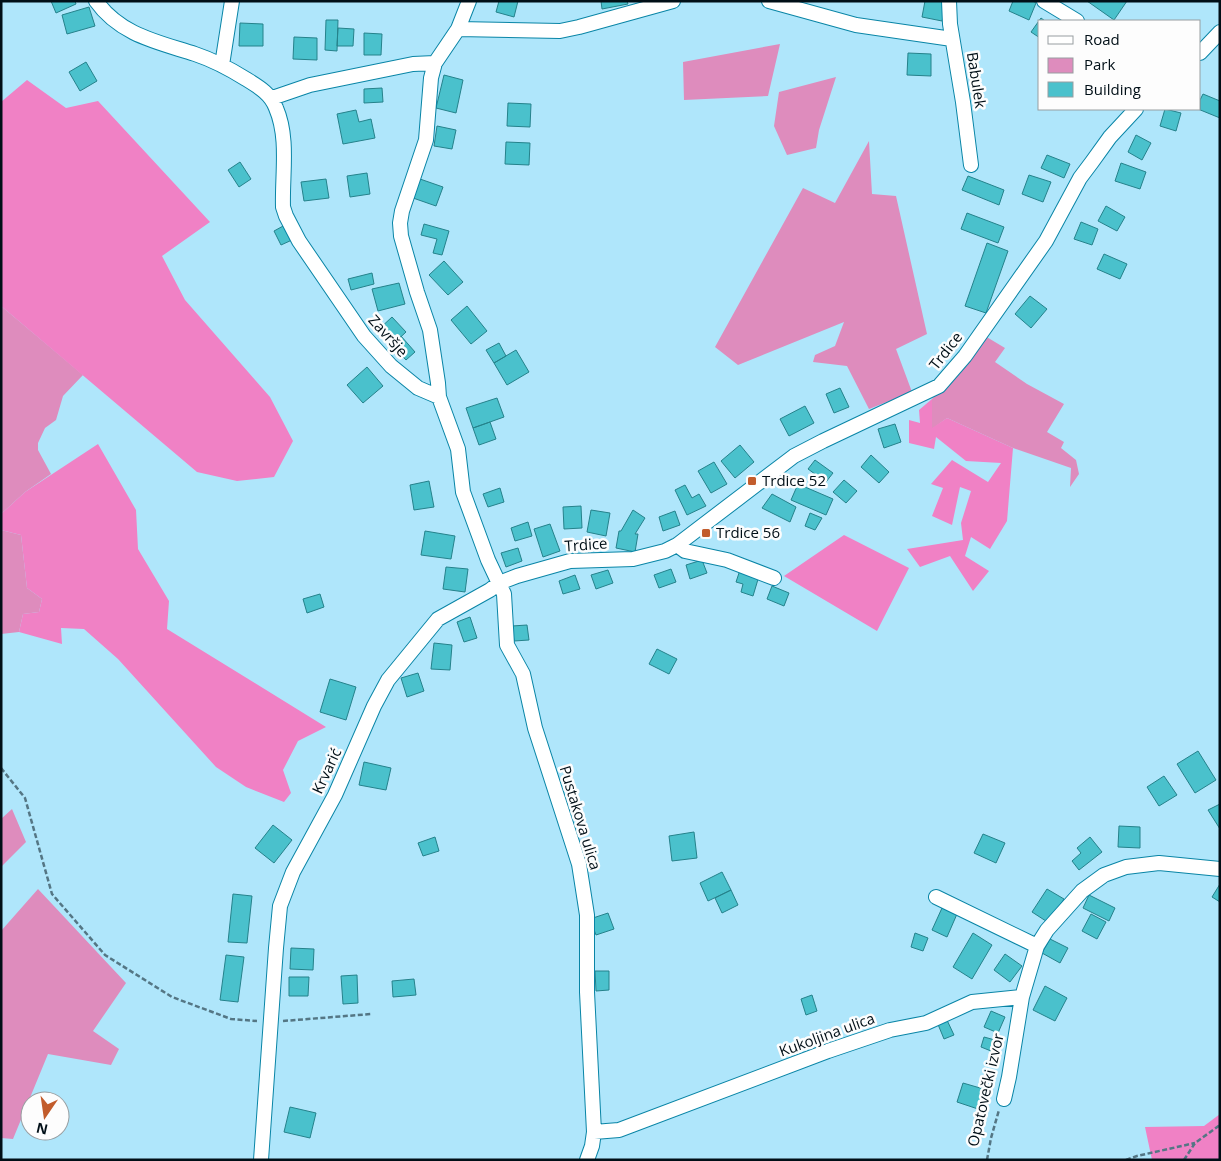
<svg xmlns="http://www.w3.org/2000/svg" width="1221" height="1161" viewBox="0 0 1221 1161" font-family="'Open Sans',sans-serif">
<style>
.green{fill:#de8cbd}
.forest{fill:#f081c5}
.building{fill:#4ac1cc;stroke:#25828b}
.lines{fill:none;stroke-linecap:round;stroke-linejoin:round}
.minor-casing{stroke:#0985a6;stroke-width:16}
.path{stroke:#547684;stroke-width:2.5;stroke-dasharray:5 2.5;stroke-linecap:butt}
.minor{stroke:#fff;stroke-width:14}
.poi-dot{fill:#c25c2c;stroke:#fdfdfd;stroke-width:2}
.labels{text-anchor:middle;stroke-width:5;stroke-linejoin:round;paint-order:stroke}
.street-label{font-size:15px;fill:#000f17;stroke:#fdfdfd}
.poi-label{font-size:15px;fill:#000f17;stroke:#fdfdfd;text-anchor:start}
</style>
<rect width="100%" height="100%" fill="#afe6fb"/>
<path class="green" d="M780,44L768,96L684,100L683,62Z
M836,77L819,130L816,148L787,155L774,126L779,92Z
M869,141L872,194L896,196L927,334L896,349L912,392L869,409L847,366L813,362L815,355L835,346L844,322L738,365L715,347L803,188L835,203Z
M1,306L83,375L63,396L56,420L45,428L38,443V450L51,474L25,492L1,514Z
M985,336L1005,348L995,362L1027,384L1064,404L1047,432L1064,442L1061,448L1076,460L1079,474L1070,487L1071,468L1013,448L947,418L932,429V399Z
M1,530L21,535L27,588L42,599L39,612L23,614L19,632L1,634Z
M12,809L26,842L1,867V819Z
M38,889L126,983L93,1031L119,1049L111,1065L48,1054L13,1139L1,1138V931Z"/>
<path class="forest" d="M27,80L66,108L98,101L210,222L162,256L185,300L270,397L293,441L274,477L237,481L197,472L1,306V102Z
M932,399V428L947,418L1013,448L1007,521L990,549L971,537L965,556L989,571L973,591L950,556L920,567L907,549L963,540L961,523L971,491L960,487L952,525L932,516L943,488L931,484L952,460L988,482L1001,463L966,461L936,437L934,449L909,443V420L920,423L919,410Z
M98,444L136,510L138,549L169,601L167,629L326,727L298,741L283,770L291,793L284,802L246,787L216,767L118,659L84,629L61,628L62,644L19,632L23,614L39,612L42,599L27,588L21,535L1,530V514L25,492Z
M844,535L909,568L877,631L784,576Z
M1220,1114V1160H1152L1145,1127L1204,1126Z"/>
<path class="building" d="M51,1H75L76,4L56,13Z
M499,1H518L514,17L496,12Z
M601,1H627L628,4L602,9Z
M925,1H947L942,21L922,17Z
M1013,1H1033L1036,3L1029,20L1009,11Z
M1087,1H1127L1114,20Z
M89,7L95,26L67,34L62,15Z
M1041,18L1045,21H1040V38L1031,32Z
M326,20H338L337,51L325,50Z
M240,23L263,24V46H239Z
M338,28L354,29L353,46H337Z
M364,33L382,34L381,55H364Z
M294,37L317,38V60L293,59Z
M908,53L931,54V76L907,75Z
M86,62L97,81L80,91L69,72Z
M444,75L463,80L456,113L436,108Z
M382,88L383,102L364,103V89Z
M1203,94L1220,101V118L1198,109H1200V100Z
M508,103L531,104L530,127L507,126Z
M1165,109L1181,113L1176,131L1160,126Z
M356,110L359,122L371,119L375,138L343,144L337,114Z
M437,126L456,130L452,149L434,146Z
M1136,135L1151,143L1142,160L1128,152Z
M506,142L530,143L529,165L505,164Z
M1047,155L1070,164L1064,178L1041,168Z
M240,162L251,179L239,187L228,170Z
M1121,163L1146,172L1140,189L1115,181Z
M367,173L370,194L350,197L347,176Z
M1029,175L1051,182L1043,202L1022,194Z
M968,176L1004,190L999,205L962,190Z
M326,179L329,198L304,201L301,182Z
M420,179L443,187L436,206L413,198Z
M1106,206L1125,217L1117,231L1098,221Z
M967,213L1004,227L998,243L961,229Z
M1081,222L1098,229L1092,245L1074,239Z
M424,224L449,231L442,255L433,253L437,239L421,235Z
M285,225L292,240L281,245L274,231Z
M987,243L1008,251L986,313L965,306Z
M1104,254L1127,264L1120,279L1097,269Z
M444,261L463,282L448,295L429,275Z
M372,273L374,284L351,290L348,279Z
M399,283L405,304L378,311L372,289Z
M1030,296L1047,309L1031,328L1015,314Z
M467,306L487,331L471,344L451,320Z
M392,317L406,332L392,345L378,330Z
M401,336L415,352L406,360L392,345Z
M499,343L506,356L494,363L486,350Z
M516,350L529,372L507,385L494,363Z
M367,367L383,386L363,403L347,385Z
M840,388L849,407L834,413L826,394Z
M497,398L504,417L473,428L466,408Z
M805,406L814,423L789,436L780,419Z
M490,422L496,439L479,445L473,428Z
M895,424L901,442L884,448L878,429Z
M740,445L754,462L735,478L721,461Z
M871,455L889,472L879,483L861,467Z
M815,460L833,473L826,482L808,469Z
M714,462L727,484L711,493L698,471Z
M844,480L857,491L846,503L833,492Z
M429,481L434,507L414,510L410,485Z
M798,484L833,499L826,515L791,500Z
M685,485L692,498L699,494L706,506L687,515L675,490Z
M500,488L504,502L488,507L483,494Z
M772,494L796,507L790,522L762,508Z
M581,506L582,528L564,529L563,507Z
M591,510L610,513L606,536L587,532Z
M633,510L645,518L635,534H638L635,552L616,548L619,531H621Z
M675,511L680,525L663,531L659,517Z
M810,513L822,518L815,530L805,526Z
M528,522L532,536L515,541L511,528Z
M550,524L560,551L543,557L534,529Z
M425,531L455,536L451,559L421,555Z
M518,548L522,561L506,567L501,553Z
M702,560L707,573L690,579L686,565Z
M446,567L468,569L465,592L443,589Z
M671,569L676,582L659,588L654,575Z
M608,570L613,583L596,589L591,575Z
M740,570L759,576L753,596L741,592L743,584L736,582Z
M575,575L580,589L563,594L559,581Z
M772,586L789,593L784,606L767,599Z
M320,594L324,607L307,613L303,599Z
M470,617L477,638L464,642L457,622Z
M527,625L529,640L514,641L512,626Z
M434,643L452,645L450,670L431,669Z
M657,649L677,659L669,674L649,664Z
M418,673L424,691L407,697L401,678Z
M330,679L356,687L346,720L320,712Z
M1198,751L1216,780L1195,793L1177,764Z
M364,762L391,768L386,790L359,785Z
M1164,776L1177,795L1159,806L1147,787Z
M1220,804V829L1208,810Z
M273,825L292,840L274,863L255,848Z
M1119,826L1140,827V848L1118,847Z
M694,832L697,858L672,861L669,836Z
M983,834L1005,843L996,863L974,853Z
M435,837L439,851L423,856L418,843Z
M1090,837L1102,852L1079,870L1072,861L1081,853L1077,848Z
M722,872L731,890L708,901L700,883Z
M1220,884V902L1212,897Z
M1047,889L1064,899L1049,923L1032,912Z
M731,890L738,905L722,913L715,898Z
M233,894L252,896L247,943L228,942Z
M1089,895L1115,908L1109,921L1083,908Z
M942,908L957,914L947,937L932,930Z
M608,913L614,929L596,935L590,919Z
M1091,914L1106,922L1097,939L1082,931Z
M915,933L928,938L923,951L911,947Z
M973,933L992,945L972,979L953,967Z
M1050,939L1068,948L1060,963L1042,953Z
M291,948L314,949L313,970L290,969Z
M1005,954L1022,966L1010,982L994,970Z
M226,955L244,957L238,1002L220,1000Z
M595,971H609V990L596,991Z
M357,975L358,1003L343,1004L341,976Z
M289,977H309L308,996H289Z
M414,979L416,995L393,997L392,981Z
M1045,986L1067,998L1055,1021L1033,1010Z
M812,995L817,1011L806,1015L801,999Z
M991,1011L1005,1017L998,1033L984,1027Z
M946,1018L954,1035L944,1039L937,1022Z
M984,1037L995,1040L991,1051L981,1047Z
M963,1083L987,1090L981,1110L957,1102Z
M290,1107L316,1113L310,1138L284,1132Z"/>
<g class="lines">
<defs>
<path id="minor" d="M96,1C120,35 158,42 195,54C213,60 230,69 246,79C259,87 271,94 276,108C289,138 282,174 283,207L286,216L299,241L364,336L391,366L418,388L439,397
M469,1L458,29L435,63L431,78L426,140L402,211L400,223L401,236L417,292L430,330L438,383L439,397L458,449L463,492L488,560L504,594L507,645L523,674L535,728L579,864L582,883L587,915V992L594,1132L592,1146L587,1160
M769,1L856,25L952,39
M949,1L950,24L963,102L971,165
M1044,1L1077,21
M458,29L560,31L579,27L673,1
M1200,53L1220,32
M222,65L232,1
M272,98L310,85L413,64L435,63
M677,545L685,551L727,560L774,578
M936,897L1037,946
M1004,1099L1009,1077L1022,997
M594,1132L619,1130L828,1051L890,1030L926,1023L972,1002L1022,997L1037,946L1047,930L1082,891L1104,875L1126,867L1159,863L1220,869
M261,1160L276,948L280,906L293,872L335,795L374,706L388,680L438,619L490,590L499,583L517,576L570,561L633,559L665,551L677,545L794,456L823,441L939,386L965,356L1046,241L1080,178L1092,162L1110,137L1136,109"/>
</defs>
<use href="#minor" class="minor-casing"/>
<path class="path" d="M1,768L25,798L52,894L105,955L172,997L231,1019L257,1021
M283,1021L371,1014
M987,1160L991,1138L999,1110
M1126,1160L1137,1156L1195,1143
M1184,1160L1195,1143L1220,1125"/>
<use href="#minor" class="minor"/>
</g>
<g class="poi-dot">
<rect x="747" y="476" width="10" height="10" rx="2.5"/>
<rect x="701" y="528" width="10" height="10" rx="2.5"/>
</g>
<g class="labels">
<g class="street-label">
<text transform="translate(976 80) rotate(81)" y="5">Babulek</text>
<text transform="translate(388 336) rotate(48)" y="5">Završje</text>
<text transform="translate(946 351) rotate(-52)" y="5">Trdice</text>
<text transform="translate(586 545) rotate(-4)" y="5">Trdice</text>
<text transform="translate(327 771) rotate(-65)" y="5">Krvarić</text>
<text transform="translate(580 818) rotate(73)" y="5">Pustakova ulica</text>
<text transform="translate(827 1035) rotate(-20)" y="5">Kukoljina ulica</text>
<text transform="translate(986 1090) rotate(-77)" y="5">Opatovečki izvor</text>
</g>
<g class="poi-label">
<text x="762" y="486">Trdice 52</text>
<text x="716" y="538">Trdice 56</text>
</g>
</g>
<rect width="1221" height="1161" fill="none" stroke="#000f17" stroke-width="5"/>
<rect x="1038" y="20" width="162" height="90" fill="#fdfdfd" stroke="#989ea1"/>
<rect x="1048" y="36" width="25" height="8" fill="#ffffff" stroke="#989ea1"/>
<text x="1084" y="45" font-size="15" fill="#000f17">Road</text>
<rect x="1048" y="58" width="25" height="15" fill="#de8cbd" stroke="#989ea1"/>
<text x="1084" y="70" font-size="15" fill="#000f17">Park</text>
<rect x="1048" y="82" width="25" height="15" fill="#4ac1cc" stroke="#989ea1"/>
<text x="1084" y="95" font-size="15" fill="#000f17">Building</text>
<g transform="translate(45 1116) rotate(193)"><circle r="24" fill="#fdfdfd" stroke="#989ea1"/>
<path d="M0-4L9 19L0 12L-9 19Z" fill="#c25c2c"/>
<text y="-8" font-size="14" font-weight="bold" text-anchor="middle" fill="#000f17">N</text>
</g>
</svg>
